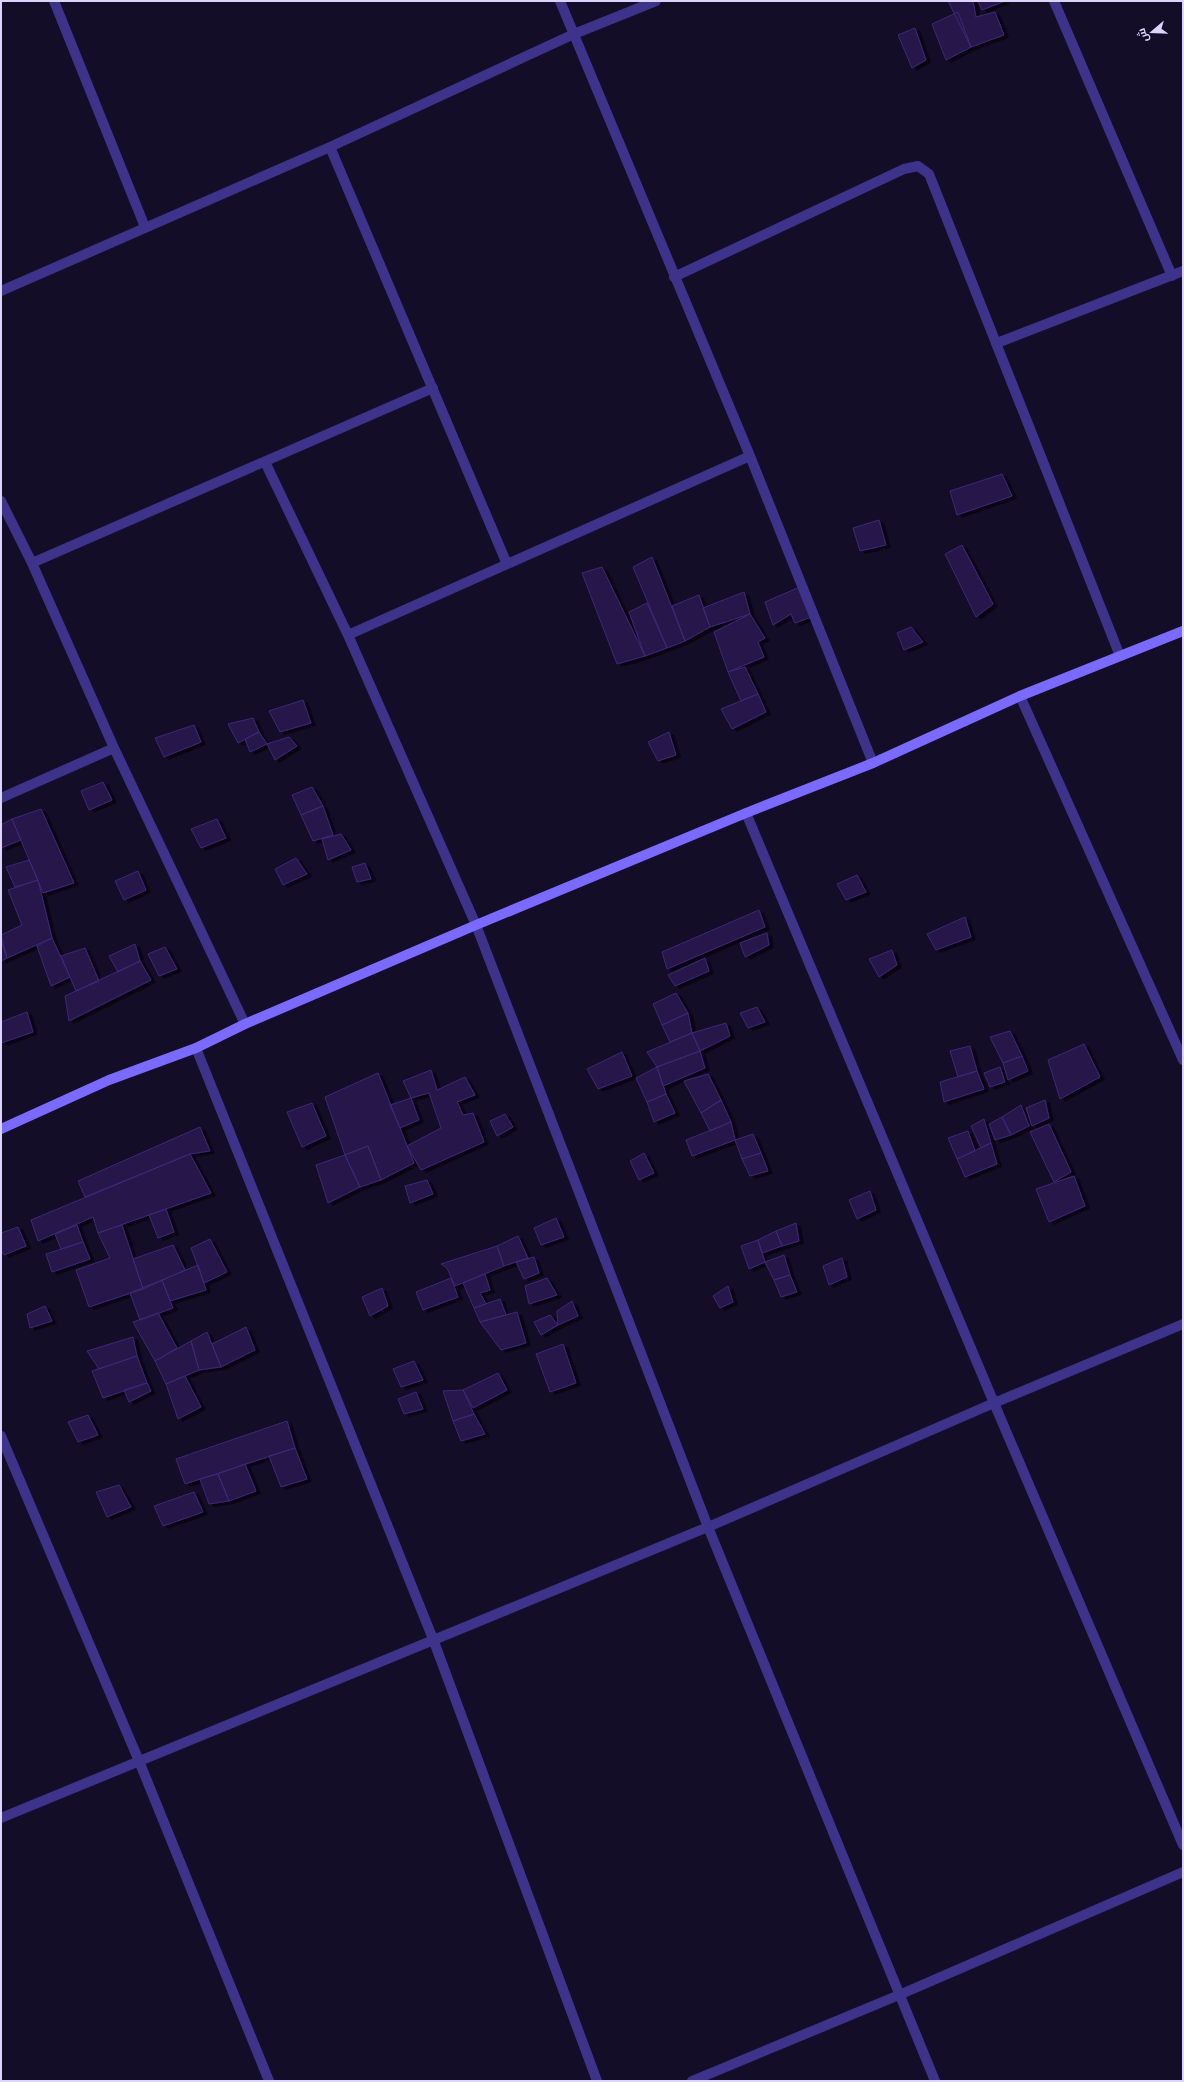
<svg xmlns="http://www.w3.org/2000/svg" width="1184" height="2082" viewBox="0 0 1184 2082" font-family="'Open Sans',Cairo,sans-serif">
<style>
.building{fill:#26174a;stroke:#3e2779;filter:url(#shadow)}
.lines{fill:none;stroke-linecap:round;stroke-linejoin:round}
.minor{stroke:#3e338b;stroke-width:10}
.secondary{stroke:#7b6aff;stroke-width:10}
</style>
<defs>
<filter id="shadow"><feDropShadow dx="4.5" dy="2.5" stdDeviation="0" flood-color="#0009"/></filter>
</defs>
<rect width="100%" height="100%" fill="#140d28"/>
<path class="building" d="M948,1H973L976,17L995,12L1004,35L971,47Z
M978,1H1005L982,10Z
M958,12L971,47L946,60L932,24Z
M915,28L926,60L912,68L898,35Z
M1002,474L1012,496L957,515L950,491Z
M879,520L886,545L860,551L853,528Z
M962,545L993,604L976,617L945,554Z
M652,557L685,641L667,648L633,567Z
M602,567L645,656L617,664L582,573Z
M802,586L814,616L795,623L791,614L773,625L765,602Z
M744,592L750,614L710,627L703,608Z
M699,595L710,627L685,641L672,606Z
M647,603L667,648L645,656L629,612Z
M750,614L765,638L758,642L764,657L728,672L714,632Z
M911,627L923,642L904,650L897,633Z
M745,667L758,694L741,701L728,672Z
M758,694L766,712L732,729L721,709Z
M303,700L311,723L280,732L269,711Z
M253,718L259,732L238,743L228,724Z
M194,725L201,742L164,757L155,738Z
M259,732L267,744L250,752L245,739Z
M669,732L676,755L658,761L648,742Z
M289,737L297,746L275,760L267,744Z
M103,782L112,800L89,810L81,791Z
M312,787L323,806L301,815L292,795Z
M323,806L333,835L313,841L301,815Z
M41,809L74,883L43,893L12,819Z
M12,819L21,840L1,848V825Z
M217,819L226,838L201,848L191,829Z
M341,834L351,850L328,860L322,839Z
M296,858L307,874L283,885L275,869Z
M29,860L38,880L15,887L6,867Z
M365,863L371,879L357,882L352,867Z
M138,871L146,890L124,900L115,881Z
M857,875L866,892L846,900L837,884Z
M38,880L52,938L7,958L1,935L22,925L8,890Z
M759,910L765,927L667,969L662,952Z
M965,917L971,937L936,950L927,934Z
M767,933L769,945L745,957L740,943Z
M52,938L70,977L51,986L37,946Z
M1,940L7,958L1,961Z
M135,944L140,961L118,972L109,956Z
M165,947L177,969L159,976L148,954Z
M85,948L99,981L76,991L61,956Z
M892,950L897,965L879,977L869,959Z
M705,958L709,971L675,986L668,975Z
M140,961L151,980L69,1021L65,996Z
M676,993L688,1013L662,1025L653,1004Z
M757,1007L765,1022L748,1028L740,1013Z
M27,1012L33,1032L1,1043V1022Z
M688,1013L692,1033L670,1042L662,1025Z
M726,1023L730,1036L700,1051L692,1033Z
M1010,1031L1022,1056L1003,1063L990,1037Z
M692,1033L700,1051L657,1067L647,1052Z
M1084,1044L1100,1077L1060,1099L1048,1060Z
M970,1046L977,1071L958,1077L950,1051Z
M700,1051L705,1068L663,1086L657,1067Z
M622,1052L632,1076L598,1089L587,1069Z
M1022,1056L1028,1071L1008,1080L1003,1063Z
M657,1067L666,1094L647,1102L636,1078Z
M1000,1067L1005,1082L990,1087L984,1073Z
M431,1070L437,1090L465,1077L475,1095L457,1102L463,1115L473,1113L484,1142L421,1170L407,1146L441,1128L429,1093L411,1098L403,1081Z
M977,1071L984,1089L944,1102L940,1082Z
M378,1073L414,1163L381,1180L368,1146L345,1155L325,1097Z
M708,1074L721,1100L701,1113L684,1081Z
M666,1094L675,1113L654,1122L647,1102Z
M411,1098L419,1120L400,1128L390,1105Z
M721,1100L731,1122L710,1131L701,1113Z
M1045,1100L1049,1118L1032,1126L1026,1108Z
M312,1103L326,1136L302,1147L287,1112Z
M1021,1105L1029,1126L1011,1135L1002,1117Z
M505,1114L513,1127L497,1136L490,1121Z
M1002,1117L1011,1135L995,1140L989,1124Z
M984,1119L991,1143L981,1148L971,1126Z
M731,1122L735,1140L692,1156L686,1140Z
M1049,1124L1071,1172L1054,1182L1030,1132Z
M200,1127L210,1151L190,1154L85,1197L78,1181Z
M968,1131L975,1151L957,1159L948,1138Z
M753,1134L761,1153L742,1159L735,1140Z
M991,1143L997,1164L965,1177L957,1159Z
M368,1146L381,1180L360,1187L345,1155Z
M644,1153L654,1173L639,1180L630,1161Z
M761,1153L768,1171L750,1176L742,1159Z
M190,1154L211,1193L98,1233L93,1217L38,1241L31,1220Z
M345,1155L360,1187L328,1203L316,1165Z
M1074,1176L1085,1206L1049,1222L1036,1189Z
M427,1180L433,1194L410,1203L405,1186Z
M870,1191L876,1210L857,1219L849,1200Z
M166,1209L174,1232L158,1238L149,1215Z
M556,1218L564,1237L541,1245L534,1228Z
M796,1223L799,1241L782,1246L776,1231Z
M77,1225L83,1242L61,1249L55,1234Z
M122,1225L143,1289L89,1307L76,1270L110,1258L98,1233Z
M18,1227L26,1246L4,1255L1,1250V1233Z
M776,1231L782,1246L762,1253L758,1240Z
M518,1236L528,1258L504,1266L497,1246Z
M210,1239L227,1272L204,1283L191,1248Z
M758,1240L765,1262L749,1269L741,1246Z
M83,1242L90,1259L52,1272L46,1254Z
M173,1245L185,1270L143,1289L133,1259Z
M497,1246L504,1266L455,1286L447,1268L441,1264Z
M784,1255L790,1275L774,1280L765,1262Z
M534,1257L539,1273L524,1279L516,1262Z
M842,1258L847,1277L829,1285L823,1266Z
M198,1265L206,1290L170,1301L162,1280Z
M485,1274L490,1290L480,1293L486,1304L474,1308L463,1283Z
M790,1275L797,1292L781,1297L774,1280Z
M451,1278L458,1297L423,1310L416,1292Z
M547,1278L557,1295L529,1304L525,1286Z
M162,1280L173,1308L140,1320L130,1293Z
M728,1286L733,1302L720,1308L713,1296Z
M382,1288L388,1306L370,1316L362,1297Z
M500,1299L506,1315L480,1322L474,1308Z
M572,1301L578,1316L558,1325L557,1311Z
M45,1306L52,1321L30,1328L27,1314Z
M517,1312L526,1343L501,1350L480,1322Z
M158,1313L177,1348L155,1361L133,1322Z
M550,1315L558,1325L541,1335L534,1322Z
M246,1327L255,1350L221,1367L212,1344Z
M207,1332L221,1367L199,1370L191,1341Z
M133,1337L137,1356L99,1369L87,1351Z
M191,1341L199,1370L166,1384L155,1361Z
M563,1344L576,1383L550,1392L536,1354Z
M137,1356L147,1383L103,1398L92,1371Z
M414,1361L423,1380L401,1387L393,1369Z
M498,1373L507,1390L473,1408L463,1390Z
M185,1376L201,1407L178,1419L166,1384Z
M147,1383L151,1391L129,1402L124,1390Z
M463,1390L474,1414L453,1421L443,1391Z
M416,1392L423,1409L404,1414L398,1399Z
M474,1414L485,1434L461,1441L453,1421Z
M88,1415L98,1435L78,1442L68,1422Z
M287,1421L295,1448L185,1484L176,1459Z
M295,1448L307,1479L281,1487L269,1456Z
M245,1464L256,1491L229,1501L218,1474Z
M218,1474L229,1501L209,1504L200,1479Z
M119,1485L131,1507L107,1517L96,1492Z
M194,1492L203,1512L163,1526L154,1506Z"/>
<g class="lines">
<path class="minor" d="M54,1L145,227
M560,1L750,456L873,763
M1054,1L1172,276
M330,147L507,564
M674,277L904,169L918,166L929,174L1120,656
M1,291L330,147L574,34L656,1
M997,343L1183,271
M265,462L348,635L476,925L708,1527L935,2081
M1,501L32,563L114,748L245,1024
M32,563L433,388
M348,635L750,456
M1020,696L1183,1060
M1,798L114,748
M746,813L994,1403L1183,1845
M196,1048L433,1639L597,2081
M1,1436L139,1761L269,2081
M1,1818L708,1527L994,1403L1183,1324
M692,2081L899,1995L1183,1872"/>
<path class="secondary" d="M1,1129L109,1080L196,1048L245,1024L476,925L746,813L873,763L1020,696L1183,631"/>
</g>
<rect width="1184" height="2082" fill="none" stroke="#dcd3ff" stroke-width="4"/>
<g transform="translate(1152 32) rotate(251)" stroke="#140d28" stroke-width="3" paint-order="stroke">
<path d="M0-3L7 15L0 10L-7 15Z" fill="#dcd3ff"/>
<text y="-6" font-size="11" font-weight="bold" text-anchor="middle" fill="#dcd3ff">ش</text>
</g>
</svg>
